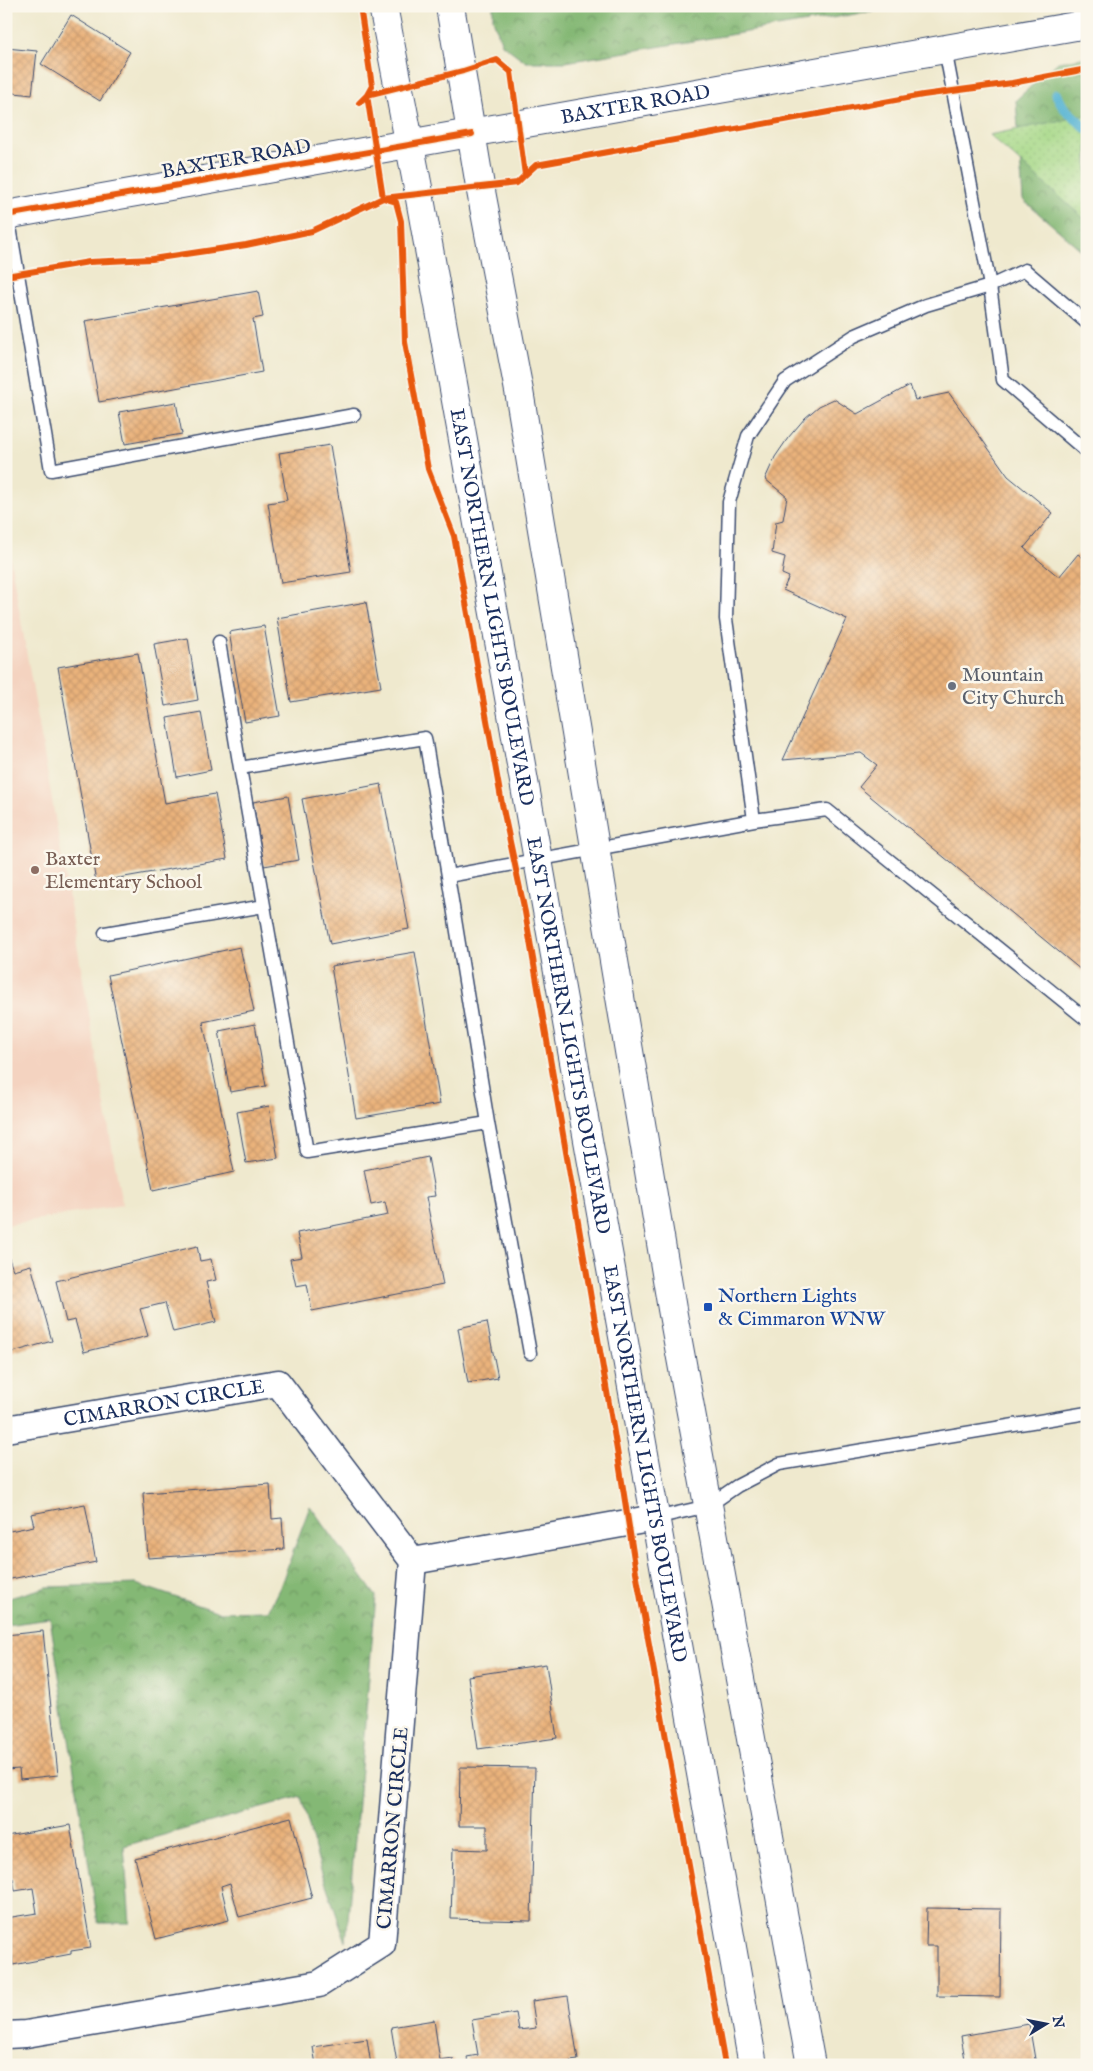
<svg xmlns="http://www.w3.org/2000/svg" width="1093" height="2071" viewBox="0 0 1093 2071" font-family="'IM FELL English',serif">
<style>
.built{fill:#f4d3c0}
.forest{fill:url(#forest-crowns);stroke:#507469}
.park{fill:url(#park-dots);stroke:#608472}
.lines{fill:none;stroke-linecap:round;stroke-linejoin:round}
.stream{stroke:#55b3d3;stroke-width:10}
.building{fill:url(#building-cross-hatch)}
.service-casing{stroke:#3b4b6f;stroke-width:15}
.minor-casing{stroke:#3b4b6f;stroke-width:29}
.tertiary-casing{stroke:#3b4b6f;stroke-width:30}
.secondary-casing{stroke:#3b4b6f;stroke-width:30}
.service{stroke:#fff;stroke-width:12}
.minor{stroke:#fff;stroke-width:26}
.tertiary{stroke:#fff;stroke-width:28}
.secondary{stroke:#fff;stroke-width:28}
.cycleway-casing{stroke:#fbf7ec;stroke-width:9}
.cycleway{stroke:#e8590c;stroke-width:6}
.worship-dot{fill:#6b7280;stroke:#fbf7ec;stroke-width:2}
.education-dot{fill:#8d6e63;stroke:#fbf7ec;stroke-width:2}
.transit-dot{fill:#1a4fb4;stroke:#fbf7ec;stroke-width:2}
.labels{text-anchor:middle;stroke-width:5;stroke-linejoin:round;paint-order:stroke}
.street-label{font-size:20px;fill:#1b2f5e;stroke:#fbf7ec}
.worship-label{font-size:20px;fill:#5b616d;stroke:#fbf7ec;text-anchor:start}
.education-label{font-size:20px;fill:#785e54;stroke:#fbf7ec;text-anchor:start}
.transit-label{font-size:20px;fill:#164399;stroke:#fbf7ec;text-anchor:start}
</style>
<defs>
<pattern id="forest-crowns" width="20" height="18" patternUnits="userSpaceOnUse" patternTransform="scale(1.25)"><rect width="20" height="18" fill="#84b874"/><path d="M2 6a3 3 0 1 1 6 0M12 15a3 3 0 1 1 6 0" fill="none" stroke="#6b9662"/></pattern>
<pattern id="park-dots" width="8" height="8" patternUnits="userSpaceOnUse" patternTransform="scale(1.25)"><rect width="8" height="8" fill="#a6d887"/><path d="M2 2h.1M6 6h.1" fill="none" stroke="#8eba77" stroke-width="1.8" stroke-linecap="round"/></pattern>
<pattern id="building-cross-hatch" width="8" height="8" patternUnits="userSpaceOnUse" patternTransform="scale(1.25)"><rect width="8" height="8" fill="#eab27b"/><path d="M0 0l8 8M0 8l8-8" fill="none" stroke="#c8996d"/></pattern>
</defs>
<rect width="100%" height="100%" fill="#fbf7ec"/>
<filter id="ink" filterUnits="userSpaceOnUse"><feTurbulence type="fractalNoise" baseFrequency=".02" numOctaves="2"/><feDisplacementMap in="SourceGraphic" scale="10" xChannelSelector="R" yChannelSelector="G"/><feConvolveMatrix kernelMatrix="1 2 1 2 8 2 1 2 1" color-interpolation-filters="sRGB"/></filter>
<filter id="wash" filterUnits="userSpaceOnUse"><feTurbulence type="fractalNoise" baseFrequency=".0096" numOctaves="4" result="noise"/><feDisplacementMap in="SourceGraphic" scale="20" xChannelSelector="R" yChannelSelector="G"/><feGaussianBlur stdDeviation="1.12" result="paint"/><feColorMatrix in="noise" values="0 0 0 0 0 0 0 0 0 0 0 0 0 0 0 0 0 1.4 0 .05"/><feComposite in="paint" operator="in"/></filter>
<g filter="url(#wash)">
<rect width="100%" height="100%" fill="#efe9ce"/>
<path class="built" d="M6,534L122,1205L6,1225Z"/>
<path class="forest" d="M493,6H904L566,62H526L502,44L493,19Z
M1087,57V255L1023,200L1016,100L1058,62Z
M310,1506L376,1596L346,1942L320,1867L301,1797L124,1846L130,1923H98L50,1619L6,1625V1599L47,1587L136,1584L219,1612L268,1611L280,1587Z"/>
<path class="park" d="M1087,115V221L989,135Z"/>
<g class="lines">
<path class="stream" d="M1056,94L1064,108L1087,129"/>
</g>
<g id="blocks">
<path class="building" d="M71,15L130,52L100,101L41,64Z
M6,48L37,51L32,95L6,92Z
M258,291L263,317L253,319L262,372L99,402L85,321Z
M910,385L915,400L949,393L1008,476L1053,513L1024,548L1059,577L1078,554L1087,561V975L859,787L877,765L861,753L783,760L847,619L783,590L789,577L782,574L785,557L772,553L776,522L783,520L787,497L765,479L775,457L788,438L805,418L819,406L834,399L857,414Z
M176,402L182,434L125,444L119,412Z
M330,445L351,572L281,583L268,503L287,500L279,453Z
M366,602L381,687L291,702L277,618Z
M264,626L280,716L245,722L229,632Z
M188,638L198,700L165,706L154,644Z
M138,653L165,803L215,794L227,859L96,882L58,667Z
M201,712L211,770L177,777L167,718Z
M381,784L409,929L330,944L302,799Z
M288,796L299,860L264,866L253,802Z
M240,947L254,1011L203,1022L234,1172L153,1190L108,975Z
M415,952L440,1104L356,1118L331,966Z
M255,1024L266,1086L230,1092L219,1031Z
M269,1106L278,1158L246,1163L237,1112Z
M428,1157L435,1196L426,1197L443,1285L312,1311L307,1284L296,1286L290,1259L302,1257L297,1233L388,1215L385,1202L371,1205L364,1170Z
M197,1246L200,1261L211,1259L216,1280L206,1282L216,1322L173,1332L165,1303L140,1309L148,1336L84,1352L75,1320L66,1322L56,1281Z
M6,1250L13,1270L31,1265L52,1341L6,1354Z
M487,1322L498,1378L468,1383L458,1328Z
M270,1484L272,1519L282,1518L284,1549L148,1558L143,1493Z
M85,1504L96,1562L6,1580V1518L10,1531L34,1526L31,1514Z
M43,1631L58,1775L20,1779L19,1769L6,1770V1635Z
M546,1664L557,1738L478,1749L468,1676Z
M460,1767L535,1768L531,1921L451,1919L453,1849L487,1850V1826H459Z
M291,1817L312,1898L239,1917L230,1883L221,1886L229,1920L156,1939L135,1858Z
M70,1825L91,1948L71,1951V1954L13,1965L6,1918L37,1913L33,1888L15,1891L13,1878L6,1879V1836Z
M927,1908L1001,1909L1000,1997L937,1996V1946H926Z
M568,1996L578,2060L570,2061V2065H468L467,2057L478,2055L472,2020L516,2013L519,2030L536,2028L532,2001Z
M434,2020L440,2061L453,2059L454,2065H393L397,2063L391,2027Z
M1029,2024L1036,2065H966L961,2036Z
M367,2039L371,2065H316L313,2047Z"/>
</g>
</g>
<g filter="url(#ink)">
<use href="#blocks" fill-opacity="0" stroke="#3b4b6f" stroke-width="1"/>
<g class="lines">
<defs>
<path id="service" d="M945,49L990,286L1003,380L1087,452
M8,215L51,470L354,415
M219,642L240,768
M754,820L726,619L729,502L748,436L785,381L854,336L926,305L990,286L1025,270L1087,323
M448,876L488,1123L307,1152L240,768L425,738L448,876L754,820L827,810L1087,1020
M105,933L264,906
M488,1123L530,1353
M655,1518L708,1506L737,1486L779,1464L1087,1413"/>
<g id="minor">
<path id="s1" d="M6,1429L278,1383L413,1561L382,1944L319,1984L26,2034L6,2035"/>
<path d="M413,1561L655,1518"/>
</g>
<g id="tertiary">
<path id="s2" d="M6,215L1087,24"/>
</g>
<g id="secondary">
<path id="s3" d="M383,6L419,193L753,2065"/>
<path d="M450,6L480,186L519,391L672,1309L811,2065"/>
</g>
</defs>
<use href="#service" class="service-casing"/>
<use href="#minor" class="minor-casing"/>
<use href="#tertiary" class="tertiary-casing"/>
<use href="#secondary" class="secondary-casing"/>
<use href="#service" class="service"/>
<use href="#minor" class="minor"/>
<use href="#tertiary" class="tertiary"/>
<use href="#secondary" class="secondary"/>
<defs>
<path id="cycleway" d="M497,60L511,72L525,175L517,183L383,198L367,95L463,71Z
M359,103L367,95L372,86L360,6
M525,175L536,165L923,95L1012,83L1087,69
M6,215L472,134
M6,276L89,262L152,259L246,245L312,231L383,198L396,202L401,221L405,342L428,469L454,536L502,804L525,912L618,1456L636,1572L725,2065"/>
</defs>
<use href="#cycleway" class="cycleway-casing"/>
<use href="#cycleway" class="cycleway"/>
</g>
</g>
<circle class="worship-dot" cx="952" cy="686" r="5"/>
<circle class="education-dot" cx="35" cy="870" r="5"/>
<rect class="transit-dot" x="703" y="1302" width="10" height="10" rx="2.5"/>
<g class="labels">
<g class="street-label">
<text dy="7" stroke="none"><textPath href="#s2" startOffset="639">BAXTER ROAD</textPath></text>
<text transform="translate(236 158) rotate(-10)" y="7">BAXTER ROAD</text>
<text dy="7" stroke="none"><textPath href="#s3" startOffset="611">EAST NORTHERN LIGHTS BOULEVARD</textPath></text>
<text dy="7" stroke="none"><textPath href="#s3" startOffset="1046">EAST NORTHERN LIGHTS BOULEVARD</textPath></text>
<text dy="7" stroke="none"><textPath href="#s1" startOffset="160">CIMARRON CIRCLE</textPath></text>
<text dy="7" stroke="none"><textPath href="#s3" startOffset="1481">EAST NORTHERN LIGHTS BOULEVARD</textPath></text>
<text transform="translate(392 1828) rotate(-85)" y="7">CIMARRON CIRCLE</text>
</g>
<g class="worship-label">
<text x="962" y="681">Mountain<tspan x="962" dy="23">City Church</tspan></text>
</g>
<g class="education-label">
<text x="45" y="865">Baxter<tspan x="45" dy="23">Elementary School</tspan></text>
</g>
<g class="transit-label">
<text x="718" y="1302">Northern Lights<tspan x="718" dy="23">&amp; Cimmaron WNW</tspan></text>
</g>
</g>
<rect width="1093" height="2071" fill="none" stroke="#fbf7ec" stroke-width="25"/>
<g transform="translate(1046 2024) rotate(80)" stroke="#fbf7ec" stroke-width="4" paint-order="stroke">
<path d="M0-4L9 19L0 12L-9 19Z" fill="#1b2f5e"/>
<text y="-8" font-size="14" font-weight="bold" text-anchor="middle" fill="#1b2f5e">N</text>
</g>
</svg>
